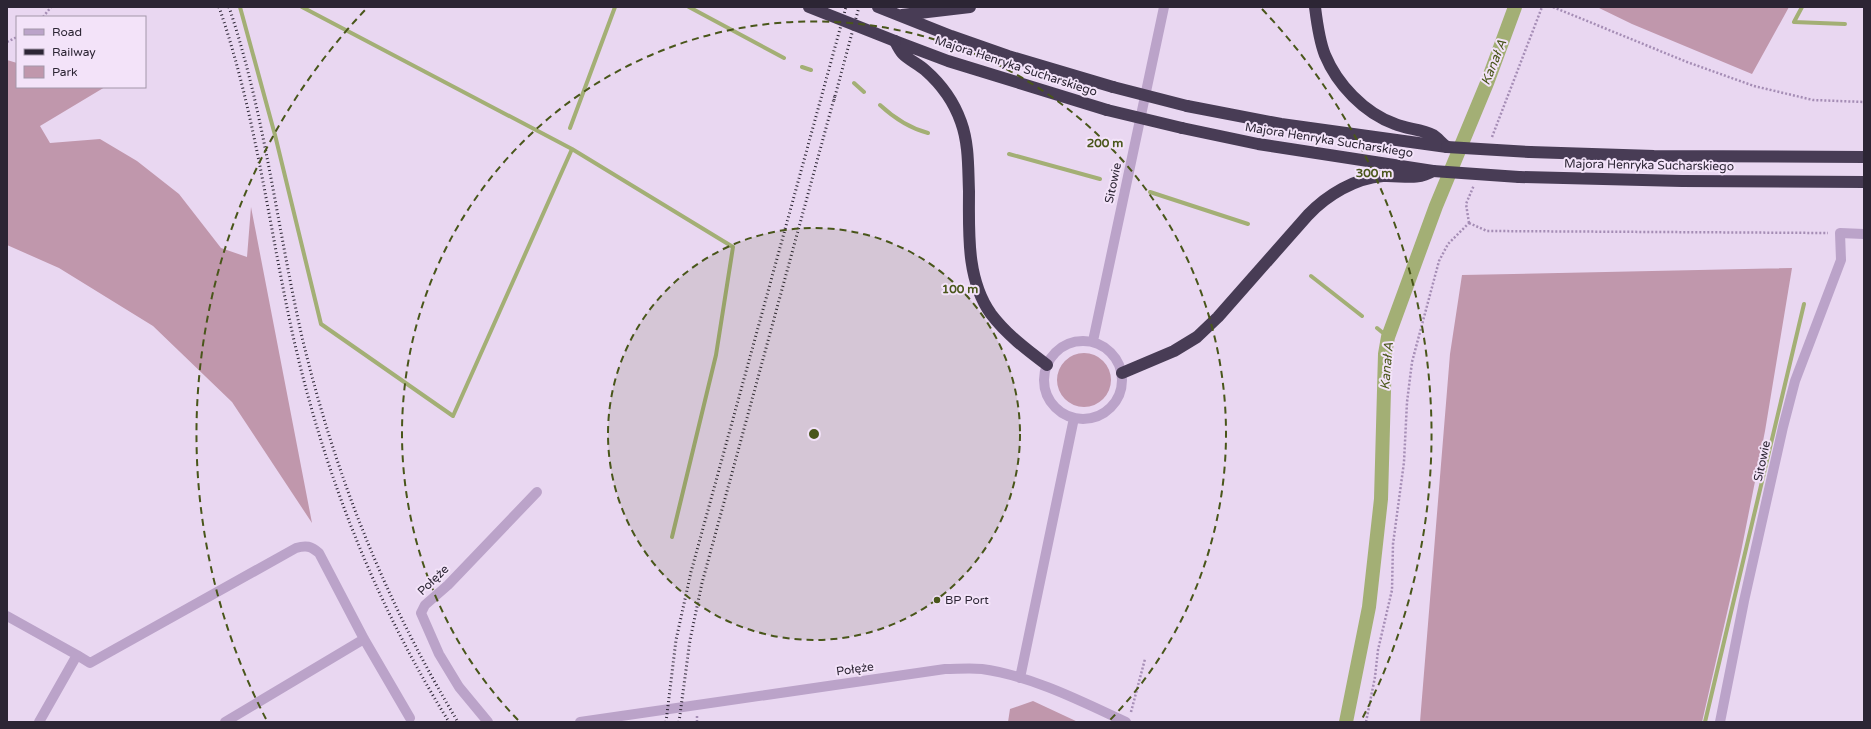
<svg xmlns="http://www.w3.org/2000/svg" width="1871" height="729" viewBox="0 0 1871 729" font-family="'Varela Round',sans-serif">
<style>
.green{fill:#c097ac}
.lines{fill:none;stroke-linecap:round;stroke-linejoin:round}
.stream{stroke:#a3af75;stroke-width:4}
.canal{stroke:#a3af75;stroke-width:14}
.path{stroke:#a58db5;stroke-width:2.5;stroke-dasharray:2 2;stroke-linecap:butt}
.minor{stroke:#bba3c9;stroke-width:10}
.highway{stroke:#483c55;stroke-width:12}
.rail{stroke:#2c2534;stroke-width:3;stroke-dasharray:1 3;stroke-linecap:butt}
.highway-bridge{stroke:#483c55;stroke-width:12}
.ring{fill:none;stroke:#49561a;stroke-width:2;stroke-dasharray:7 5}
.poi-dot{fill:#49561a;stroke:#f3e3f9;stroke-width:1.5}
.labels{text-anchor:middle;stroke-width:4;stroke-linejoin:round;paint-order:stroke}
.street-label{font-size:12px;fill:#2c2534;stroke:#f3e3f9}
.poi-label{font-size:12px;fill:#2c2534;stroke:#f3e3f9;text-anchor:start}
.water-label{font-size:13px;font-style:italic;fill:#49561a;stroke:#f3e3f9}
.centre{fill:#49561a;stroke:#f3e3f9;stroke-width:2}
.ring-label{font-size:12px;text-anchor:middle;font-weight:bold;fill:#49561a;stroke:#f3e3f9;stroke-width:4;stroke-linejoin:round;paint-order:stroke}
</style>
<rect width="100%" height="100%" fill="#e9d7f1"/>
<path class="green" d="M1597,7H1789L1752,74L1632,24Z
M7,60L17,63V87H105L40,126L50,143L100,139L137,161L179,194L221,248L247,257L251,207L312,523L232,402L153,326L59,268L7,245Z
M1792,268L1765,431L1741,552L1702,722H1420L1450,354L1462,275Z
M1057 380a27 27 0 1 1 54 0a27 27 0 1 1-54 0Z
M1033,701L1078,722H1008L1010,709Z"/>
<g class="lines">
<path class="stream" d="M240,7L275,135L321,324L453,416L572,149L302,7
M689,7L784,58
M1802,7L1794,22L1845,24
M802,67L811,70
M854,83L864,92
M880,105C894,118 909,128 928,133
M570,128L615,7
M572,149L733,247L716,355L672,537
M1009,154L1100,179
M1150,192L1248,224
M1311,276L1362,316
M1377,328L1388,337
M1705,722L1804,304"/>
<path class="canal" d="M1346,722L1369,607L1381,499L1385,354L1388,337L1436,206L1487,83L1515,7"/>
<path class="path" d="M1553,7L1687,62L1754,86L1813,100L1864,102
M43,17L51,7
M7,42L17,37
M1492,137L1542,7
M1469,223L1487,231L1828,233
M1469,223L1466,204L1474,185
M1131,712L1145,659
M697,722V715
M1366,722L1375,677L1378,650L1392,590L1393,544L1404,462L1407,402L1412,362L1439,261L1448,244L1469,223"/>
<path class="minor" d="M1044 380a39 39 0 1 1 78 0a39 39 0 1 1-78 0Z
M1093,341L1164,7
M7,616L77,655L39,722
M77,655L90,663L296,548C306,545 311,546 319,553L364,639L410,718
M1020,678L1074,418
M225,722L364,639
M488,722L459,687L439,654L421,613L425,605L448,585L537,492
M580,722L945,669C957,669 970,668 982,669C1032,676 1081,701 1126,722
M1720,722L1744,601L1783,427L1795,381L1841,260L1840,233L1864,234"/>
<path class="highway" d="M878,7L951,36L1008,56L1113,87
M1315,7C1317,23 1319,40 1325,55C1337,84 1364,113 1395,124C1406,129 1422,129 1433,135C1438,138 1442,144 1447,147
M902,15L970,7
M895,41C897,45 900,51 903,54C909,60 918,64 925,70C941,84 954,102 961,122C969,144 968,168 969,191C969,232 966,279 991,314C1006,334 1027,350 1047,365
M895,41L948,61L1107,110
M1187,106L1281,124L1447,147
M1182,128L1258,144L1433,171
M1530,152L1654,156L1864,157
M1519,177L1682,181L1864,182
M1122,373L1174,351L1197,337L1218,317L1308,215C1327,195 1355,178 1383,176C1401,175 1417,181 1433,171"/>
<path class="rail" d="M219,7C256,114 269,227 293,336C324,473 375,603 449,722
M229,7C265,114 277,227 302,337C335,475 385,601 458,722
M834,100L859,7
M666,722L676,640L691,572L846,7
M679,722L690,640L702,583L835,95"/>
<path class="highway-bridge" d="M809,7L895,41
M1113,87L1187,106
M1107,110L1182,128
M1447,147L1530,152
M1433,171L1519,177"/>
</g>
<circle cx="814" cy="434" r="206" fill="#49561a" fill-opacity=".12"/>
<g class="ring">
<circle cx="814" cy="434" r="206"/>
<path d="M518 720A412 412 0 1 1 1110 720"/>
<path d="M266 719A618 618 0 0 1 366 9M1262 9A618 618 0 0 1 1362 719"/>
</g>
<circle class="poi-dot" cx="937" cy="600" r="4"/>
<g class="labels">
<g class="street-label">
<text transform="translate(1016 66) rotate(18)" y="4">Majora Henryka Sucharskiego</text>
<text transform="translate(1329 140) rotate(9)" y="4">Majora Henryka Sucharskiego</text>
<text transform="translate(1649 165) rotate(1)" y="4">Majora Henryka Sucharskiego</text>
<text transform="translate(1113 183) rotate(-78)" y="4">Sitowie</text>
<text transform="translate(1762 461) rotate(-78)" y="4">Sitowie</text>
<text transform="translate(433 580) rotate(-44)" y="4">Połęże</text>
<text transform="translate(855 669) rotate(-8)" y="4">Połęże</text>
</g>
<g class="poi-label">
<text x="945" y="604">BP Port</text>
</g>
<g class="water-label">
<text transform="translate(1493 62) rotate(-68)" y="5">Kanał A</text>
<text transform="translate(1386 366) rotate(-85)" y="5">Kanał A</text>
</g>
</g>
<circle cx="814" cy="434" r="6" class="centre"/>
<g class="ring-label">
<text x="1105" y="147">200 m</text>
<text x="1374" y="177">300 m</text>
<text x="960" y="293">100 m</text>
</g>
<rect width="1871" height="729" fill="none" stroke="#2c2534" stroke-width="16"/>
<rect x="16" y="16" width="130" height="72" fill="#f3e3f9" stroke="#a397aa"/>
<rect x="24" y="29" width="20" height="6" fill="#bba3c9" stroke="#a397aa"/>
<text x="52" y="36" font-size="12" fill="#2c2534">Road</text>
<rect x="24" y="49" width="20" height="6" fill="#2c2534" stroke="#a397aa"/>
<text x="52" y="56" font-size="12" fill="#2c2534">Railway</text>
<rect x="24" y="66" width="20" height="12" fill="#c097ac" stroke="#a397aa"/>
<text x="52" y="76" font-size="12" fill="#2c2534">Park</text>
</svg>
